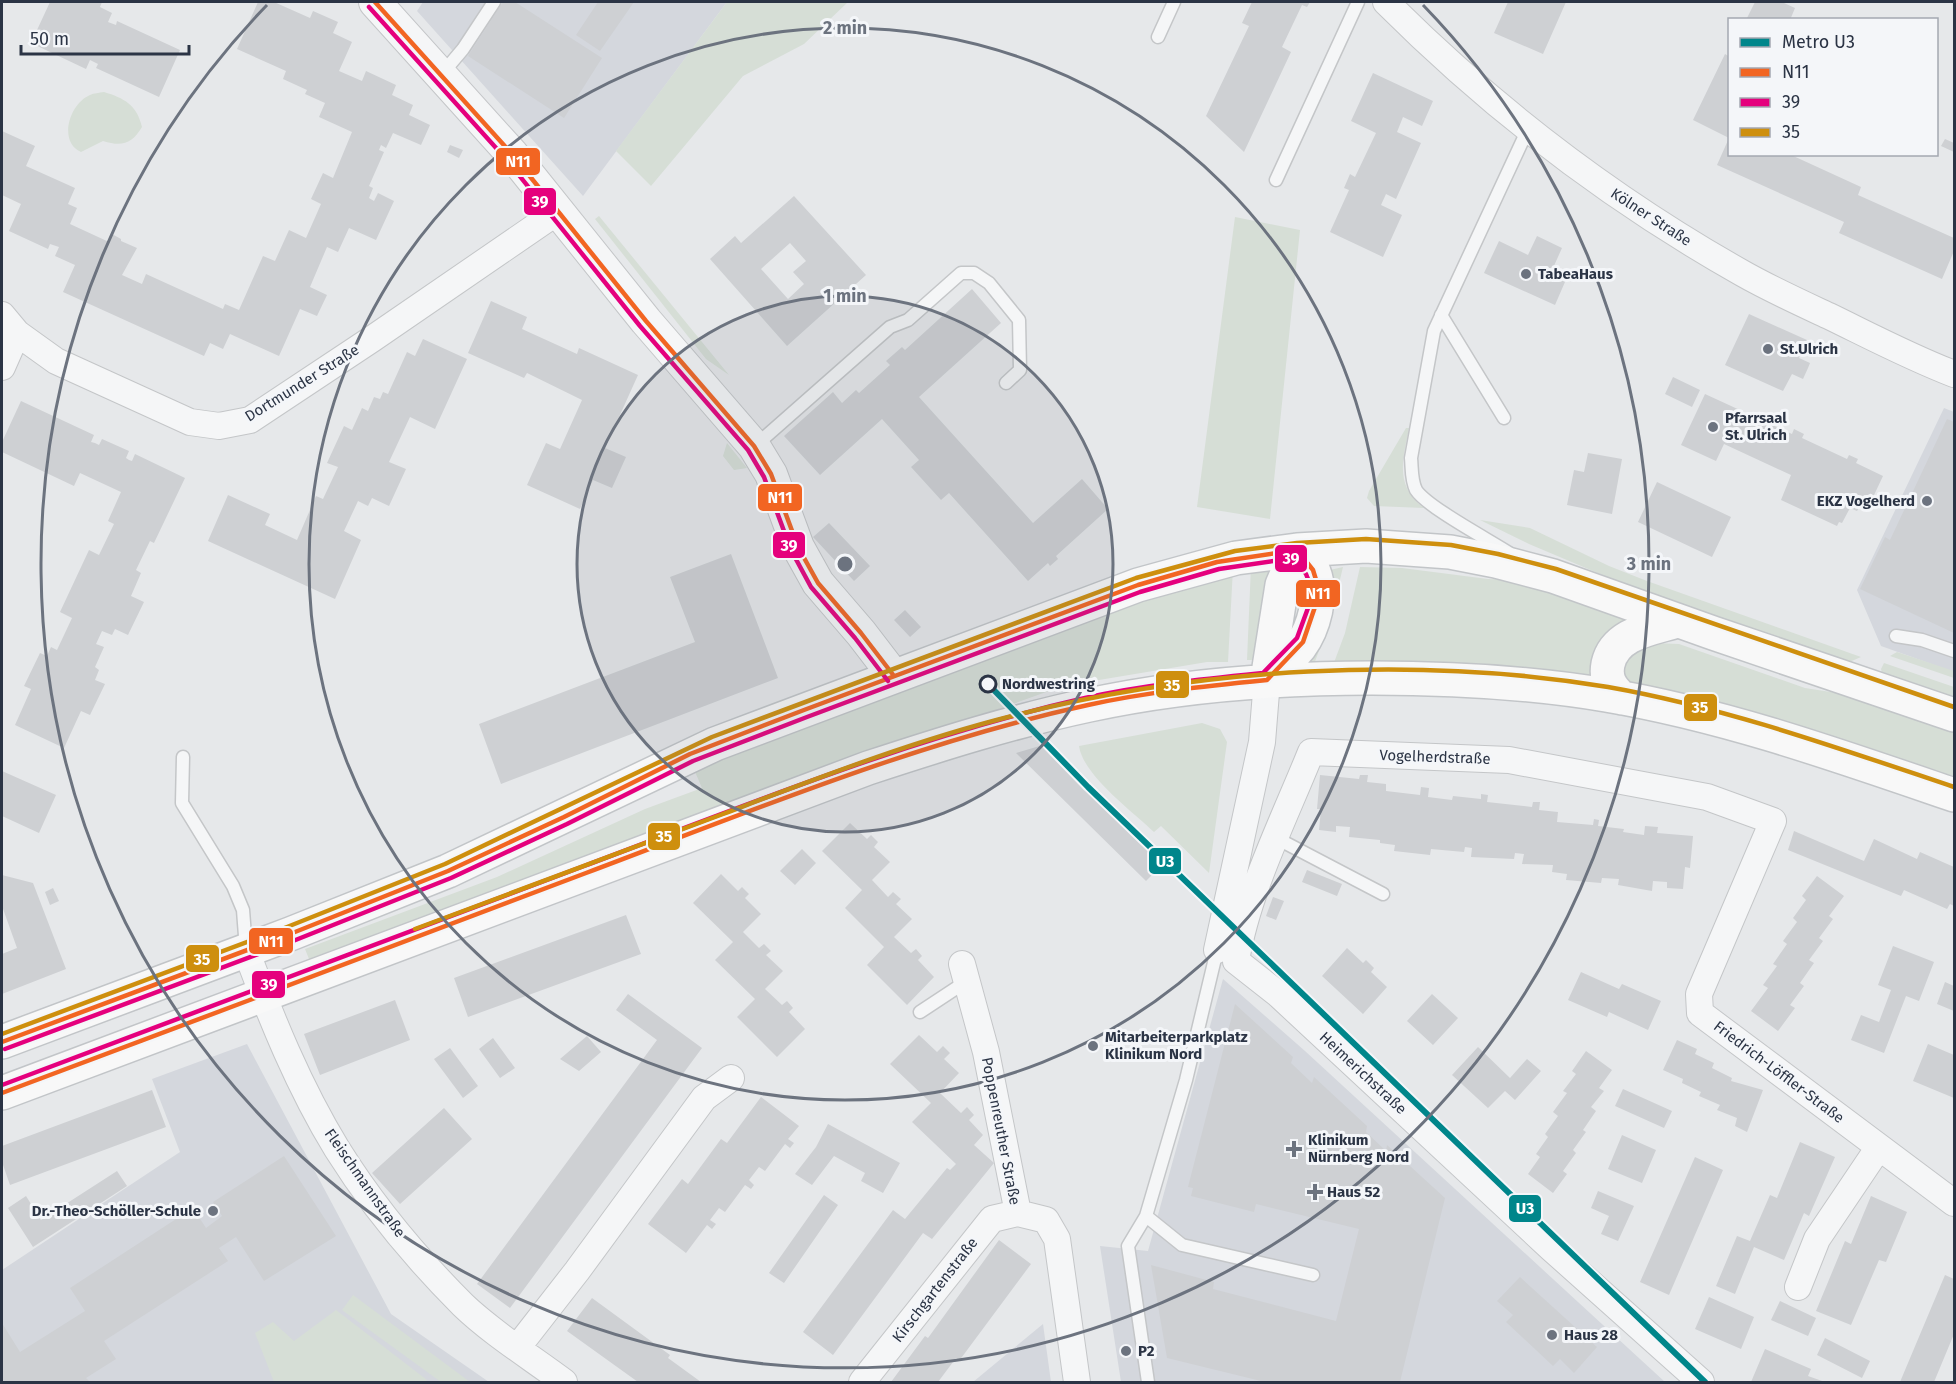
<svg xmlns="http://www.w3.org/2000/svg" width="1956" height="1384" viewBox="0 0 1956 1384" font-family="'Fira Sans',sans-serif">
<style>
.built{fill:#d4d7dd}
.green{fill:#d6ded6}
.building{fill:#ced0d3;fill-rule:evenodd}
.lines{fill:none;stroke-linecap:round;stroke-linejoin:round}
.service-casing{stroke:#c4c6c8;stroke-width:15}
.minor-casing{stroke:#c4c6c8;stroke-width:28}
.tertiary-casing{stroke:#c4c6c8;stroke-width:34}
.primary-casing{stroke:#c2c5c8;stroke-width:36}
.service{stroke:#f5f6f7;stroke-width:12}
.minor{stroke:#f5f6f7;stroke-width:26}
.tertiary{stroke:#f5f6f7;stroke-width:32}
.primary{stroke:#f8f8f8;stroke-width:33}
.bus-1-casing{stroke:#f4f6f9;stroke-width:9}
.bus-2-casing{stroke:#f4f6f9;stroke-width:9}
.bus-3-casing{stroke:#f4f6f9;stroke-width:9}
.bus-1{stroke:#f26522;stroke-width:4.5}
.bus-2{stroke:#e5007d;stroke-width:4.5}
.bus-3{stroke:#ce8f0e;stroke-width:4.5}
.metro-1-casing{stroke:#f4f6f9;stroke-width:10}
.metro-1{stroke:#00868b;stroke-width:6}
.ring{fill:none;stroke:#6c737f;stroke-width:3}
.poi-dot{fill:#6c737f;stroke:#f4f6f9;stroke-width:2}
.stop-dot{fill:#f4f6f9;stroke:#2b3445;stroke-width:3}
.labels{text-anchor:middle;stroke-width:6;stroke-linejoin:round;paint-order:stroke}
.street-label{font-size:15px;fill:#2b3445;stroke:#f4f6f9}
.poi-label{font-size:15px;font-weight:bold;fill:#2b3445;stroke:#f4f6f9;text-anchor:start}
.stop-label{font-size:15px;font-weight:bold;fill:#2b3445;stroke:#f4f6f9;text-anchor:start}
.centre{fill:#6c737f;stroke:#f4f6f9;stroke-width:3}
.ring-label{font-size:18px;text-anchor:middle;font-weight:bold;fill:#6c737f;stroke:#f4f6f9;stroke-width:6;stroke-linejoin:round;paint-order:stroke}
.line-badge{stroke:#f4f6f9;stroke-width:2}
.badge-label{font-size:16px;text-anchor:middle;font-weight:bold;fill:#fff}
</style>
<rect width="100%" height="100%" fill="#e6e8ea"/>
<path class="built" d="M423,2H727L583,196L417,11Z
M1944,408L1954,412V672L1881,646L1857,590Z
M1223,979L1305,1051L1665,1382H1121L1100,1246L1148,1251Z
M247,1044L391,1314L489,1382H2V1270L180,1152L152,1079Z
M1043,1324L1051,1382H973Z"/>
<path class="green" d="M727,2H848L804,44L743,76L651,186L616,151Z
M104,92C124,98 137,105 142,127C132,144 122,147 103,141L81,152C58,142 69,104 90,95C94,93 99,93 104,92Z
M599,216L729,375L706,359L595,219Z
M1235,217L1300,230L1270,519L1197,507Z
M1406,428H1409C1403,460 1394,485 1424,508L1374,506L1367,498L1369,491Z
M727,443L747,468L734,470L723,456Z
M1480,520L1530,528L1609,566L1647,581L1861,657L1847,663L1645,593L1529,544Z
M1251,566L1271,569L1254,660H1247Z
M1343,567L1330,621L1313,667L1307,665L1330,570Z
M1360,567L1402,568L1488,579L1520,580L1651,623L1592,666L1590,682L1332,668L1345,633Z
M1233,568L1228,662H1207L1063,686L851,762L311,964L305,949L497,877L645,809L702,788L693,767L757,738Z
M1654,643L1679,644L1805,688L1869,698L1954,726V784L1629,688L1620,670L1625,655Z
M1897,652L1954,671V678L1890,656Z
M1884,663L1954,687V700L1883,676L1881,669Z
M1202,723L1220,729L1227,742L1209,873L1161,826L1154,832C1132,811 1083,775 1079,746Z
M353,1295L470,1382H441L342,1310Z
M336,1310L427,1380L425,1382H274L255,1333L273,1322L294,1341Z"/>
<path class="building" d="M50,2H102L100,7L112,13L108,22L116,25L117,21L180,50L159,97L96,68L98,64L90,60L86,69L31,43Z
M258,2H274L310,18L313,11L338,22L333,33L352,42L339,71L362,81L366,71L396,85L392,95L413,105L409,115L430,125L421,145L393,133L386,148L381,145L379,150L384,152L369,186L373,188L369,198L374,201L378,193L394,201L376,240L349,228L338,252L327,247L310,287L327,295L317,316L300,309L279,356L230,334L223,349L210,343L204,356L63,292L75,265L55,256L59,247L50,244L48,249L9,231L21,204L2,195V131L35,146L26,166L75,188L68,204L77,208L70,224L109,242L112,234L121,239V241L137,248L122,275L142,284L146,274L223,309L225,304L239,310L263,256L275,261L289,230L306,238L321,204L311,199L323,173L333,178L352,132L319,117L325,103L305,94L307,90L283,79L286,71L237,49Z
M503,2H515L602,58L564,118L468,56Z
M598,2H634L600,51L576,35Z
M1252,2H1310L1307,7L1302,5L1282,47L1291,52L1244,152L1206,116L1249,26L1242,23Z
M1508,2H1566L1543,54L1494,33Z
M1755,2H1785L1784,3L1795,8L1790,20H1746Z
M1725,54L1730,57V154H1789L1861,187L1858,195L1954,238V251L1942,279L1839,233L1844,222L1717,165L1729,138L1693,120Z
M1373,73L1433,101L1422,126L1403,117L1397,132L1421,143L1396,199L1386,194L1381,205L1402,215L1383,257L1330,232L1349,190L1344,188L1350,174L1355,177L1376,133L1351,121Z
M1945,139L1954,143V152L1941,146Z
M450,145L463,150L459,158L447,152Z
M794,196L866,275L787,346L710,259L735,236L741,243ZM790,243L806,261L793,272L804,284L788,299L761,269Z
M1537,236L1562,248L1553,268L1568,275L1555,305L1484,273L1499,241L1528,255Z
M972,289L1001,323L919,397L1033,523L1082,479L1108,509L1056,556L1058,559L1050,566L1048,563L1028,581L949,493L941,500L911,467L919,460L882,419L820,475L784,436L833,392L842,403L856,390L859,393L890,365L886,361L902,347L905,350Z
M491,301L527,317L522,329L577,354L579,348L638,375L605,448L626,457L612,488L593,480L580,509L527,485L546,443L560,449L582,400L527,373L524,378L468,353Z
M1749,314L1807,340L1799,358L1810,363L1808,368L1803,379L1792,374L1783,391L1725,365Z
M423,339L467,359L435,429L410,417L389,462L406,469L389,506L372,498L368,506L358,501L344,531L361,540L335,599L208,541L228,495L270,514L265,525L297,540L316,496L323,499L338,467L327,463L344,426L352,430L362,408L368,411L374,397L380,399L383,392L388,394L407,352L415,356Z
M1673,377L1700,390L1692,407L1665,394Z
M1705,394L1792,434L1794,429L1804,434L1802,438L1847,459L1849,455L1858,459L1856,463L1883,476L1867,510L1860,506L1857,511L1850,508L1842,523L1839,522L1837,526L1781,500L1791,475L1724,444L1716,461L1681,445Z
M21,401L94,435L91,442L95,443L99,445L102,439L129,451L126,458L129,460L132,461L135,454L185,478L154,543L150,541L136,570L141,573L131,596L144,602L128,635L115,629L112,635L102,631L96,644L104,647L95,667L99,670L95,680L105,684L90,715L81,711L64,748L15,725L31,689L24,686L40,653L47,656L51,647L57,650L72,618L60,612L89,550L99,555L114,524L108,521L121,492L80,473L74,486L2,452V442Z
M1947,419L1954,422V633L1860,589L1885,537L1890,540Z
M1588,453L1622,459L1612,514L1567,505L1574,470L1584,472Z
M1657,482L1731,517L1712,557L1638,522Z
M829,523L870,566L854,581L813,537Z
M731,554L778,678L501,784L479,724L695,642L670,577Z
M905,610L921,627L910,637L894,620Z
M1043,745L1163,864L1146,881L1016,753Z
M2,771L56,795L39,833L2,816Z
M1320,775L1359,779L1360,775H1368L1367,782L1386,784V791L1420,795L1421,787L1429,788L1428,797L1452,800L1453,796L1481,799V794L1488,795L1487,802L1532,807L1533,802H1540L1539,810L1558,812L1557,822L1593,825L1594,819L1599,820L1598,826L1624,829L1623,832L1644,835L1645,826L1658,827L1657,833L1693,836L1690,868L1685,867L1683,889L1667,888V882L1653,881L1652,891L1618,885L1619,879L1602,878L1601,883L1566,880L1567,874L1552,872L1553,865L1522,864L1524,854L1515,853L1514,859L1471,857L1472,848L1465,847L1464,852L1431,849L1430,855L1394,851L1395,845L1380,843V840L1349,837L1350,827L1336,826V832L1319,830L1321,809H1317Z
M850,823L867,839L871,835L878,842L874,847L890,862L872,880L888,897L893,892L901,899L896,904L912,919L894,937L911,953L916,949L922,956L918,960L934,977L907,1005L867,965L884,947L845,908L862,890L822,851Z
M1794,831L1864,861L1874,839L1917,859L1920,852L1954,867V906L1950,904L1947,909L1904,890L1901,896L1788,850Z
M802,849L816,863L795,885L780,871Z
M1307,870L1342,884L1337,896L1302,882Z
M721,874L738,891L742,887L749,894L745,898L761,914L743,932L759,948L764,944L771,951L766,955L783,971L765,989L782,1005L787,1001L793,1008L789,1012L805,1029L777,1057L737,1017L755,999L715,960L733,942L693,903Z
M2,875L33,883L66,969L2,994V954L17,948L2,906Z
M1817,876L1844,896L1829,916L1833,919L1819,938L1823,941L1809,960L1814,963L1800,983L1804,986L1790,1005L1795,1008L1778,1031L1751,1011L1768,988L1763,985L1777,966L1773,964L1787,944L1783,941L1797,922L1793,918L1806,900L1802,896Z
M53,888L59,901L50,905L45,892Z
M1273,897L1284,901L1276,920L1266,916Z
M626,915L641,954L468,1017L454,978Z
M1893,946L1934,962L1919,1001L1906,996L1884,1053L1851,1040L1861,1015L1879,1022L1891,990L1878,985Z
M1347,948L1363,963L1366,960L1374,968L1371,972L1387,987L1363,1014L1322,976Z
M1581,972L1619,989L1622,984L1661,1001L1648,1030L1609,1012L1607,1017L1568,1000Z
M1945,982L1954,986V1011L1937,1004Z
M628,994L702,1048L510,1308L477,1284L657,1040L616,1010Z
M1432,994L1458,1018L1433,1045L1407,1021Z
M395,1000L410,1040L320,1075L304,1034Z
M1235,1004L1293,1057L1291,1063L1312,1083L1314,1077L1367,1126L1366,1132L1386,1151L1387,1145L1445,1198L1400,1382H1265L1167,1358L1151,1265L1214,1282L1213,1289L1336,1321L1359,1229L1256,1204L1254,1212L1191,1196L1193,1188L1188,1187Z
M919,1035L937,1052L943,1046L950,1053L944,1059L959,1073L940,1093L961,1113L967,1107L974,1115L969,1120L983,1135L974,1145L994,1163L932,1239L923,1233L833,1355L803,1332L893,1210L905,1219L947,1168L950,1170L956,1164L912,1122L931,1103L890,1064Z
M587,1036L601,1052L579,1071L560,1059Z
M493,1038L515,1068L500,1078L479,1049Z
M1677,1040L1697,1049L1695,1054L1714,1063L1712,1068L1732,1078L1731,1081L1763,1090L1747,1132L1735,1126L1737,1118L1717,1110L1720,1105L1699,1096L1701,1092L1682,1083L1683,1079L1663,1070Z
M1928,1044L1954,1055V1098L1913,1081Z
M1478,1047L1510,1078L1527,1059L1541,1071L1515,1100L1505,1091L1488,1108L1452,1075Z
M450,1048L478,1086L463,1098L434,1059Z
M1586,1051L1612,1070L1599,1088L1604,1091L1591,1107L1596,1111L1583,1130L1586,1132L1573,1150L1576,1153L1563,1171L1567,1174L1553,1193L1528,1174L1540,1157L1536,1154L1548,1137L1545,1134L1558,1116L1553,1112L1567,1093L1563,1091L1576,1074L1572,1071Z
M1623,1089L1672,1111L1664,1128L1615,1106Z
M152,1090L166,1127L10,1185L2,1162V1146Z
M761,1097L799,1126L788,1139L794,1143L790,1148L785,1144L765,1171L759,1167L749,1180L754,1185L751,1189L745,1185L725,1212L719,1208L710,1220L716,1224L712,1229L707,1225L686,1253L648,1224L682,1179L688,1184L721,1139L727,1143Z
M444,1108L472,1139L400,1204L372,1173Z
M828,1124L900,1163L883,1193L861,1181L865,1173L834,1156L812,1185L795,1174L816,1147Z
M1622,1135L1656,1150L1642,1183L1608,1169Z
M1800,1142L1835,1157L1809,1216L1804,1213L1784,1260L1754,1247L1735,1294L1716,1286L1737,1236L1750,1241L1770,1195L1777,1198Z
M284,1156L336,1236L264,1281L236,1237L219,1248L228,1261L104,1341L116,1359L86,1378L90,1382H2V1323L20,1352L85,1311L70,1288L193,1208L206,1228L222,1216L213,1202Z
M1695,1157L1723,1170L1669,1295L1640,1282Z
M117,1171L127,1186L33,1247L8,1208L26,1196L41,1220Z
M1598,1191L1634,1206L1618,1241L1601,1234L1609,1216L1591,1208Z
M824,1195L838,1205L784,1283L769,1273Z
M1871,1196L1907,1212L1886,1262L1879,1260L1851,1325L1816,1311L1845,1241L1851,1244Z
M999,1240L1031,1264L959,1361L956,1358L938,1382H891L925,1336L928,1338Z
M1945,1275L1954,1279V1334L1934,1382H1900Z
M1520,1277L1597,1347L1574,1373L1560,1359L1553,1366L1506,1322L1513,1315L1497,1301Z
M1709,1297L1754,1317L1741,1349L1695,1329Z
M592,1298L670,1355L668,1358L701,1382H638L567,1331Z
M1780,1301L1816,1318L1808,1336L1771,1320Z
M1825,1338L1870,1361L1862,1378L1817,1355Z
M1765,1349L1811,1369L1808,1376L1825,1382H1751Z"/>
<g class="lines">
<defs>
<path id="service" d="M1158,37L1174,2
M441,75L463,49L494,2
M1276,180L1358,2
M1441,315L1504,418
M755,446L890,327L908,320L961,273H974L989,283L1019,320L1020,370L1006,383
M1509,553C1489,540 1427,507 1416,490C1411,480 1412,468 1411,458L1434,331L1528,129
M1896,636L1922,640L1954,651
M183,757L182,803L233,886L243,910L246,949
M1276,838L1383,894
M920,1012L967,981
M1146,1216L1182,1245L1313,1275
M1148,1382L1128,1246L1146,1216L1186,1080L1217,950"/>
<path id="minor" d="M1386,2C1492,108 1611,199 1742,273C1770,289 1801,303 1831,317C1872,337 1912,358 1954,374
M2,315L17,333L56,361L190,422L219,426L250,420L372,339L557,212
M2,367L17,333
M246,950C271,1018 299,1087 337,1149C372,1205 416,1258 463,1305C492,1333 532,1358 564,1382
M1217,950L1262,742L1267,680
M962,964L986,1052L1018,1213
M1798,1287L1817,1239L1879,1147
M517,1348L577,1271L704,1098L731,1078
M862,1382L992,1219L1018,1213L1046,1220L1057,1239L1077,1382
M1701,1382L1551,1248L1278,994L1236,961C1247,892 1285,817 1311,752L1509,760L1707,797L1773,821L1699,994L1700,1013L1954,1203"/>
<path id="tertiary" d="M375,2L512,154L646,321L754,446L771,474L798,547L818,583L861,633L894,676"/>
<path id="primary" d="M1267,680C1278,670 1290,659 1300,647C1314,628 1323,595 1314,572C1310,564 1303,557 1297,550
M1267,680L1282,585L1297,550
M1622,698C1611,688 1605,679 1608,664C1615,633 1651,629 1677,621
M2,1042L290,934L448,871L715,744L1138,585L1236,558L1297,550L1366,546L1450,552L1496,561L1553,576L1713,633L1954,715
M2,1093L868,768C941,744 1014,721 1089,705C1182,685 1276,678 1372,678C1451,678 1528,682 1606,695C1725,715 1840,756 1954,795"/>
</defs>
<use href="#service" class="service-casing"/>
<use href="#minor" class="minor-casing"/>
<use href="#tertiary" class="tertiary-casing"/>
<use href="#primary" class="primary-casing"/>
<use href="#service" class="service"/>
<use href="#minor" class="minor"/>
<use href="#tertiary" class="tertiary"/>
<use href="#primary" class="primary"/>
<defs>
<path id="bus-1" d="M375,2L512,154L646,321L754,446L771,474L798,547L818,583L861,633L894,676
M2,1042L290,934L448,871L564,817L690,754L804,710L1138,585L1217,562L1297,550L1313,570L1317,583L1318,598L1303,642L1267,680C1207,686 1147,692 1088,705C915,743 751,811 586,873C391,947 197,1020 2,1093"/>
<path id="bus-2" d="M369,7L506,159L640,326L748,450L764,477L791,550L811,587L855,638L888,681
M2,1085C196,1012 390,939 584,866C749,804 913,737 1085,698C1144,685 1204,679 1263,673L1297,638L1308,608L1310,597V584L1306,574L1294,558L1219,569L1140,592L807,717L693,761L567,824L451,878L293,941L5,1049"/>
<path id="bus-3" d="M415,929C518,891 621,853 723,814C818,778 913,741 1012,716C1200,668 1416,655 1608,687C1727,708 1841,749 1954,787
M2,1034L287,927L445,864L712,737L1136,578L1235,551L1297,543L1366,539L1451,545L1498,554L1556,569L1954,707"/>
</defs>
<use href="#bus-1" class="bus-1-casing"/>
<use href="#bus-2" class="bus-2-casing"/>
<use href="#bus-3" class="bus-3-casing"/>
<use href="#bus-1" class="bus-1"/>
<use href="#bus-2" class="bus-2"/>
<use href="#bus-3" class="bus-3"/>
<defs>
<path id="metro-1" d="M988,684L1088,787L1705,1382"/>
</defs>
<use href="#metro-1" class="metro-1-casing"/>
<use href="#metro-1" class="metro-1"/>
</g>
<circle cx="845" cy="564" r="268" fill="#6c737f" fill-opacity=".12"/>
<g class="ring">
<circle cx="845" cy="564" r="268"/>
<circle cx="845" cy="564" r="536"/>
<path d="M1423 5A804 804 0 1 1 267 5"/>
</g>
<g class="poi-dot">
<circle cx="1526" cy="274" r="6"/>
<circle cx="1768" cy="349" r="6"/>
<circle cx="1713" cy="427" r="6"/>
<circle cx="1927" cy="501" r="6"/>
<circle cx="1093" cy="1046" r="6"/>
<path d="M1291 1140h6v6h6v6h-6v6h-6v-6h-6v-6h6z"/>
<path d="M1312 1183h6v6h6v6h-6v6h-6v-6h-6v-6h6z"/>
<circle cx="213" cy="1211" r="6"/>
<circle cx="1552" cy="1335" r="6"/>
<circle cx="1126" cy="1351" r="6"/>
</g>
<circle class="stop-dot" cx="988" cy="684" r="8"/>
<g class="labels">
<g class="street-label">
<text transform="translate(1651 217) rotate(33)" y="5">Kölner Straße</text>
<text transform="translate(302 383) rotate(-32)" y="5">Dortmunder Straße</text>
<text transform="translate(1435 757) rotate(2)" y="5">Vogelherdstraße</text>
<text transform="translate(1779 1072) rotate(37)" y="5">Friedrich-Löffler-Straße</text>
<text transform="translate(1363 1073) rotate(43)" y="5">Heimerichstraße</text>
<text transform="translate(1001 1131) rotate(79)" y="5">Poppenreuther Straße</text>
<text transform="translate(365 1183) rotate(55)" y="5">Fleischmannstraße</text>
<text transform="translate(935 1290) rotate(-52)" y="5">Kirschgartenstraße</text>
</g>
<g class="poi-label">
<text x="1538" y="279">TabeaHaus</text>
<text x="1780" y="354">St.Ulrich</text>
<text x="1725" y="423">Pfarrsaal<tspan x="1725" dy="17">St. Ulrich</tspan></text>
<text x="1915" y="506" text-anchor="end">EKZ Vogelherd</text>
<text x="1105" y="1042">Mitarbeiterparkplatz<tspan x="1105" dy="17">Klinikum Nord</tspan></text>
<text x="1308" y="1145">Klinikum<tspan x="1308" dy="17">Nürnberg Nord</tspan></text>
<text x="1327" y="1197">Haus 52</text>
<text x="201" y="1216" text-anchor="end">Dr.-Theo-Schöller-Schule</text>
<text x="1564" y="1340">Haus 28</text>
<text x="1138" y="1356">P2</text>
</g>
<g class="stop-label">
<text x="1002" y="689">Nordwestring</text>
</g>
</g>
<circle cx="845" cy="564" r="9" class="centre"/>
<g class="ring-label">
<text x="845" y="34">2 min</text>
<text x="845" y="302">1 min</text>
<text x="1649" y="570">3 min</text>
</g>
<g class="line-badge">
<rect x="495" y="147" width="46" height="29" rx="6" fill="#f26522"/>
<rect x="523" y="187" width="34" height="29" rx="6" fill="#e5007d"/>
<rect x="757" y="483" width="46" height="29" rx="6" fill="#f26522"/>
<rect x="772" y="531" width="34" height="28" rx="6" fill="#e5007d"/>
<rect x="1274" y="544" width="34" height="29" rx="6" fill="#e5007d"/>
<rect x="1295" y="579" width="46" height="29" rx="6" fill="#f26522"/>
<rect x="1155" y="670" width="35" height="29" rx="6" fill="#ce8f0e"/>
<rect x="1683" y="693" width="35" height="29" rx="6" fill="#ce8f0e"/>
<rect x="647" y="822" width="34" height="29" rx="6" fill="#ce8f0e"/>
<rect x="1148" y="847" width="34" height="28" rx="6" fill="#00868b"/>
<rect x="248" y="927" width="46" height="28" rx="6" fill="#f26522"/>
<rect x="185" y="944" width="35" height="29" rx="6" fill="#ce8f0e"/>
<rect x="251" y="970" width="35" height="29" rx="6" fill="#e5007d"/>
<rect x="1508" y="1194" width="34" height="29" rx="6" fill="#00868b"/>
</g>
<g class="badge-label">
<text x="518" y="167">N11</text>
<text x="540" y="207">39</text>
<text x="780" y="503">N11</text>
<text x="789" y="551">39</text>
<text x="1291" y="564">39</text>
<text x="1318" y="599">N11</text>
<text x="1172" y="691">35</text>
<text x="1700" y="713">35</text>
<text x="664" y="842">35</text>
<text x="1165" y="867">U3</text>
<text x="271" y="947">N11</text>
<text x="202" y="965">35</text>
<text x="269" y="990">39</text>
<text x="1525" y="1214">U3</text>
</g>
<rect width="1956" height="1384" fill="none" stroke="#2b3445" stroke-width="6"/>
<rect x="1728" y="18" width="210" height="138" fill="#f4f6f9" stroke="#a4a8b1" stroke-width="1.5"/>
<rect x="1740" y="38" width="30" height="9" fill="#00868b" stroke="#a4a8b1" stroke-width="1.5"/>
<text x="1782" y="48" font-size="18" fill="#2b3445">Metro U3</text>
<rect x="1740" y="68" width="30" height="9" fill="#f26522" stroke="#a4a8b1" stroke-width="1.5"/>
<text x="1782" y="78" font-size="18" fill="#2b3445">N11</text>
<rect x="1740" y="98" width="30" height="9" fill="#e5007d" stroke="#a4a8b1" stroke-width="1.5"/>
<text x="1782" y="108" font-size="18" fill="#2b3445">39</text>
<rect x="1740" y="128" width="30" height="9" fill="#ce8f0e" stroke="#a4a8b1" stroke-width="1.5"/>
<text x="1782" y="138" font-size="18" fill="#2b3445">35</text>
<path d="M21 45v9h168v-9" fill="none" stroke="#2b3445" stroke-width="3"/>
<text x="30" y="45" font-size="18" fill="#2b3445" stroke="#f4f6f9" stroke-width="4.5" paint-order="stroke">50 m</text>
</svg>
